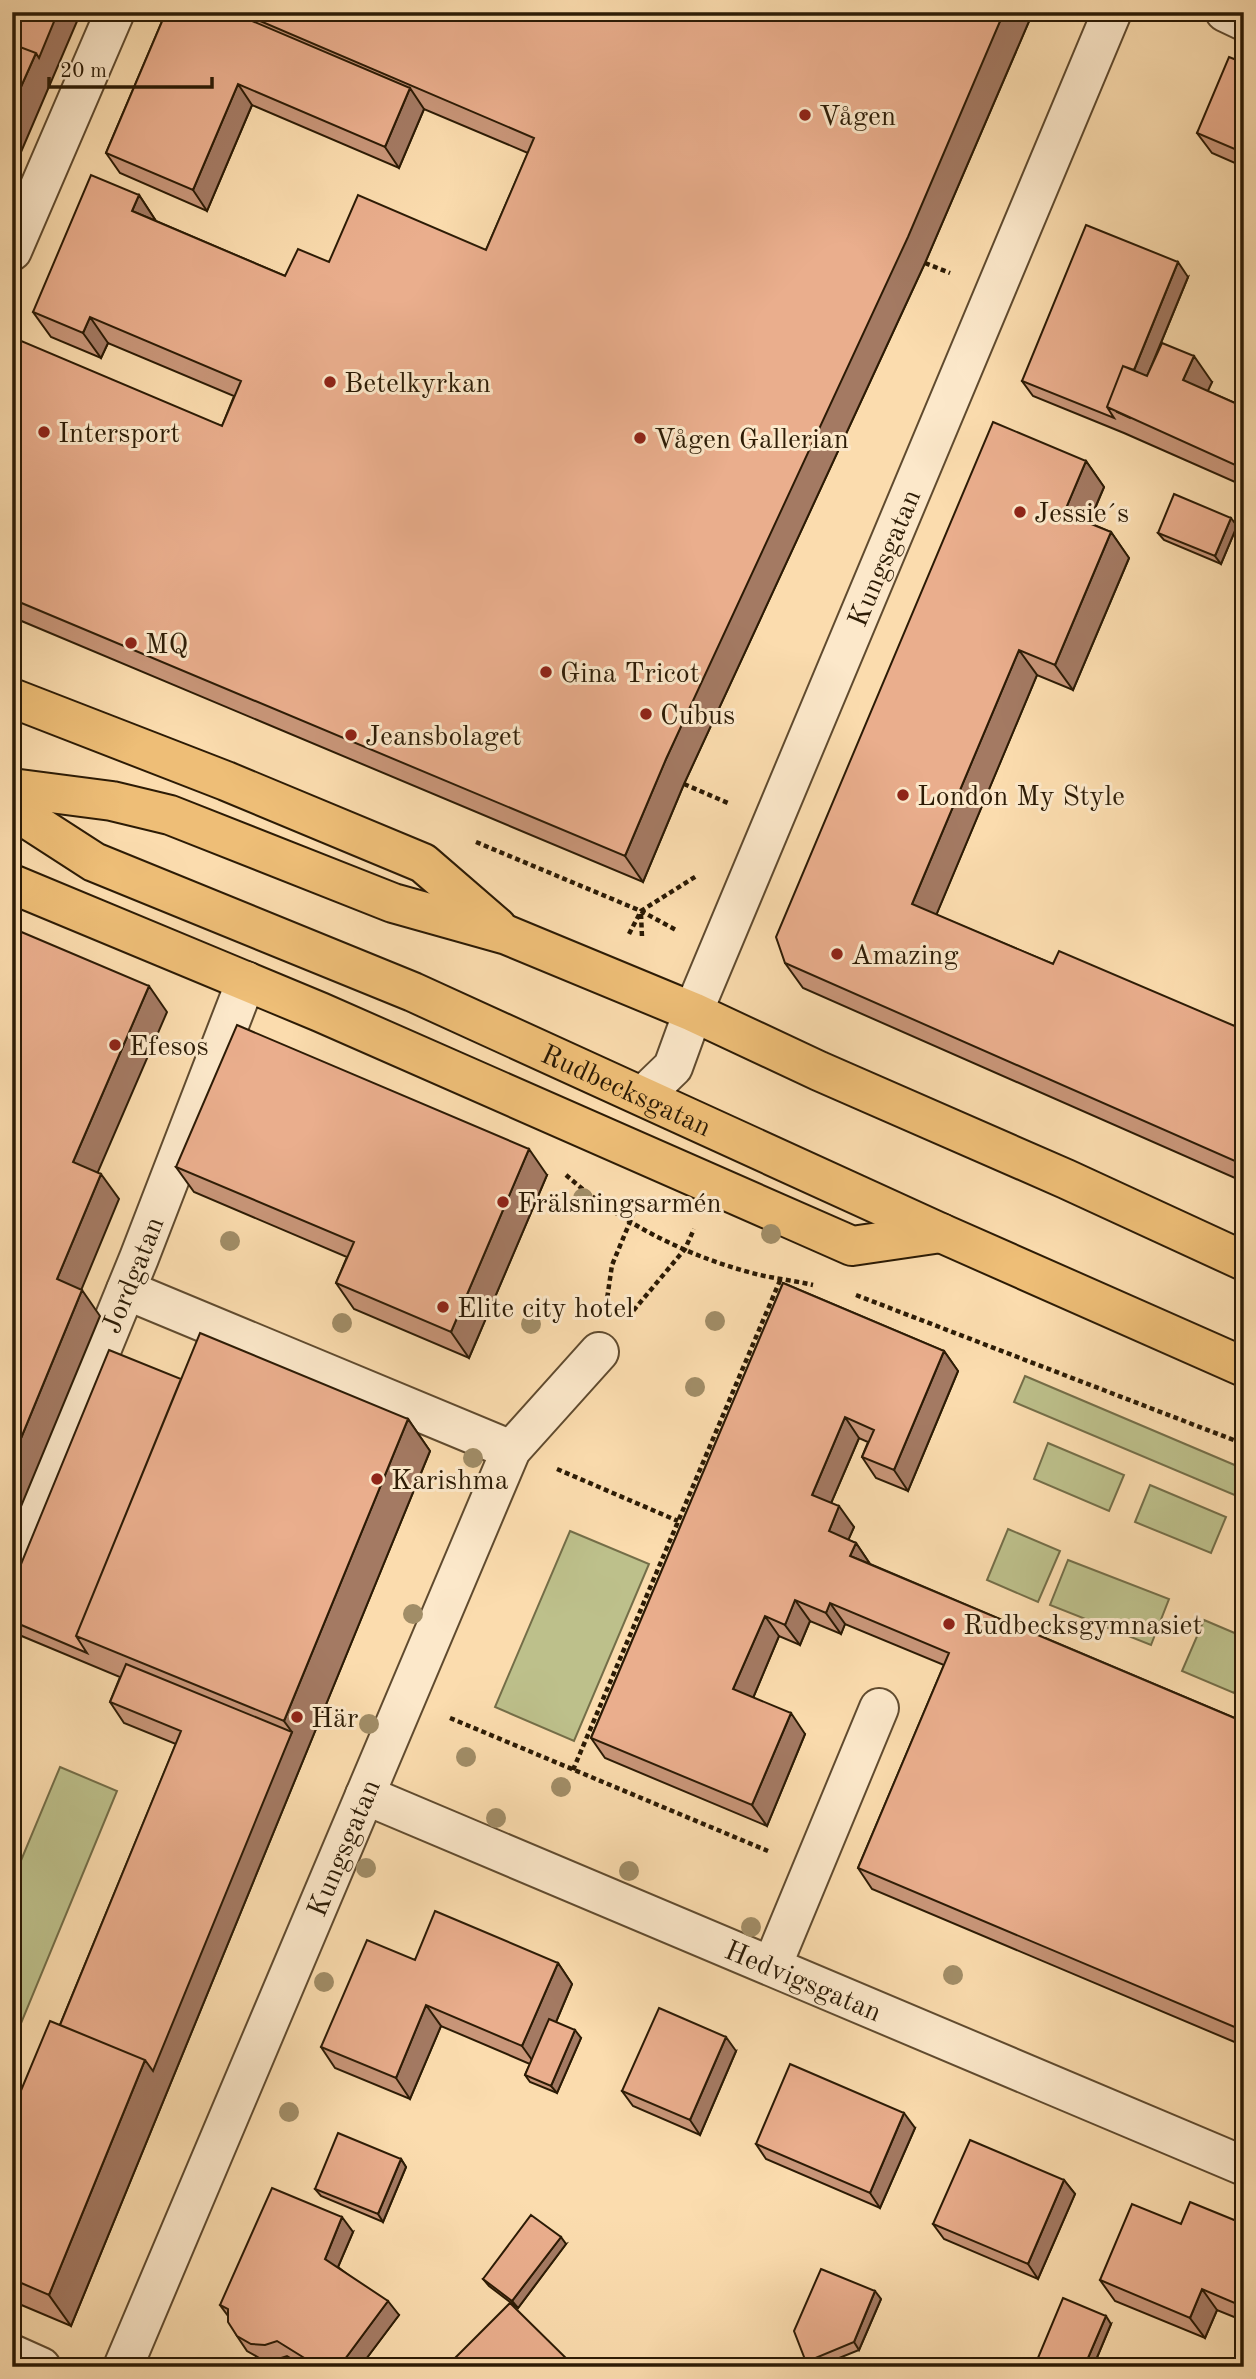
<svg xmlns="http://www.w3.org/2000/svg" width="1256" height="2379" viewBox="0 0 1256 2379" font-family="'Old Standard TT',serif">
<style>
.green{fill:#bdc08b;stroke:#746e48;stroke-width:2}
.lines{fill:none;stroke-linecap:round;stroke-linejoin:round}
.minor-casing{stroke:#604b2f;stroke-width:42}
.major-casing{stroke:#2c1b05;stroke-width:42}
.path{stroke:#2c1b05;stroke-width:4.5;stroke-dasharray:5 3.5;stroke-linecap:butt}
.minor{stroke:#fce8ca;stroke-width:38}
.major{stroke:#eebe77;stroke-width:38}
.tree{fill:#a18d67}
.wall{fill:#c99679;stroke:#2c1b05;stroke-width:2}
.shaded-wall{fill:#a47a63;stroke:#2c1b05;stroke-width:2}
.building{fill:#eaae8d;stroke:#2c1b05;stroke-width:2}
.poi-dot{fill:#8f2418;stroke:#fce8ca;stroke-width:2.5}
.labels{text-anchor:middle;stroke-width:6;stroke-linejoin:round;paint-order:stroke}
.poi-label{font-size:28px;fill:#2c1b05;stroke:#fce8ca;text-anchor:start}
.street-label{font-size:28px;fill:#2c1b05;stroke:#fce8ca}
</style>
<rect width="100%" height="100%" fill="#fbdcae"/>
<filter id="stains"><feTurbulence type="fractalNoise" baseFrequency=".00286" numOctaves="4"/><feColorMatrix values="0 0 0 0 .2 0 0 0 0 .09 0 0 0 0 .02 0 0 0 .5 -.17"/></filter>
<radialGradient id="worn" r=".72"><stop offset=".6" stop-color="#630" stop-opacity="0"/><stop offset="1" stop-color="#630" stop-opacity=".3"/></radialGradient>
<path class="green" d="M1025,1376L1244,1469V1499L1014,1402Z
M1048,1443L1124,1475L1109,1511L1034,1479Z
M1150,1485L1226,1517L1211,1553L1135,1522Z
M1008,1529L1060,1551L1038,1602L987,1580Z
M570,1531L649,1564L574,1741L495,1707Z
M1068,1560L1169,1599L1151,1645L1050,1605Z
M1204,1620L1244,1637V1669L1234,1693L1182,1671Z
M60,1767L117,1791L12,2045V1882Z"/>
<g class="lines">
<defs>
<g id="minor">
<path d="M1225,12L1244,21"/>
<path d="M12,251L115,12"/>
<path id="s1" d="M643,1096L673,1067L693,1012L1112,12"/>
<path d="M126,1290L511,1450"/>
<path id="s2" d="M12,1568L139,1258L246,981"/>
<path id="s3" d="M365,1795L1244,2166"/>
<path d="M772,1966L879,1708"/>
<path d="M12,2354L41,2367"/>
<path id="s4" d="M123,2367L511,1450L599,1352"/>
</g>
<g id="major">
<path d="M12,698L226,781L423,863L497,927"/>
<path d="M12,788L112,801L170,815L393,903L507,935L693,1012L819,1071L1066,1179L1244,1261"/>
<path id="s5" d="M12,809L94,862L413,992L941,1233L1244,1367"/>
<path d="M12,884L320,1012L852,1246L941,1233"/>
</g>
</defs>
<use href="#minor" class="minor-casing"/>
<use href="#major" class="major-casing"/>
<path class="path" d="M925,263L950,273
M684,784L728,803
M476,842L641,911L676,930
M641,914L642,937
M629,934L641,911L698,875
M566,1175C620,1223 690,1258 760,1275C778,1279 796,1281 813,1285
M856,1295L1244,1444
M606,1306L612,1265L637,1205
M628,1317L685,1249L694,1229
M557,1469L678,1521
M450,1718L768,1851
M573,1770L781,1278"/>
<use href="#minor" class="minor"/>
<use href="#major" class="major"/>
</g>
<g class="tree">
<circle cx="583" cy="1198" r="10"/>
<circle cx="771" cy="1234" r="10"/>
<circle cx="230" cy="1241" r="10"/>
<circle cx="715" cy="1321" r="10"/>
<circle cx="342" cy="1323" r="10"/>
<circle cx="531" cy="1324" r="10"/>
<circle cx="695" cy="1387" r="10"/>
<circle cx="473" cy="1458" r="10"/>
<circle cx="413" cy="1614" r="10"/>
<circle cx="369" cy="1724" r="10"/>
<circle cx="466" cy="1757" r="10"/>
<circle cx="561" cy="1787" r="10"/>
<circle cx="496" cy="1818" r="10"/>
<circle cx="366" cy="1868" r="10"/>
<circle cx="629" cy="1871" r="10"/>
<circle cx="751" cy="1927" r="10"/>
<circle cx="953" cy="1975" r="10"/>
<circle cx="324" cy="1982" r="10"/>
<circle cx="289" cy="2112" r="10"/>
</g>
<path class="wall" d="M166,12H1033L925,263L684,784L643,882L12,617V356L222,426L234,396L108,343L101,358L51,337L33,312L139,195L156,221L285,276L329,262L486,250L528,153L424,109L399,168L252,105L207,211L120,173L106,153Z
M1244,63V167L1212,153L1197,133Z
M1188,277L1151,367L1212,382L1207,391L1244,407V486L1124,433L1033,396L1022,381Z
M1086,461L1104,487L1089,523L1111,532L1129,558L1073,690L1037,675L936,915L1053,964L1237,1027L1244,1010V1182L803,988L785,963Z
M1237,526L1221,564L1164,540L1158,533Z
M176,1167L547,1175L469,1358L354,1309L336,1283L347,1257L194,1192Z
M783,1283L944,1351L958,1371L908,1491L876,1478L862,1457L868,1442L859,1438L831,1503L854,1527L848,1540L856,1543L870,1564L1244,1722V2046L872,1889L858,1868L944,1665L845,1624L841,1634L810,1621L800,1645L779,1636L753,1698L805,1734L767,1826L605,1758L591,1738Z
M181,1379L408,1419L430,1451L71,2326L12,2301V2112L60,2025L176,1744L124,1723L110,1702L120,1677L12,1632V1586Z
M415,1960L558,1963L572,1984L556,2022L581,2038L557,2093L530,2082L525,2075L530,2064L441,2026L410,2099L335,2068L321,2047Z
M736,2051L700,2135L633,2106L622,2091Z
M915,2128L880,2208L766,2159L756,2144Z
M401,2159L406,2167L383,2222L321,2196L315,2189Z
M1064,2180L1075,2194L1038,2279L944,2239L933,2224Z
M1181,2224H1244V2321L1217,2310L1205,2338L1115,2301L1100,2280Z
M353,2232L338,2267L399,2315L360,2367H305L287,2356L275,2360L261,2359L247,2351L237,2336L228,2316L220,2305Z
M566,2244L518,2308L489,2286L483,2279Z
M881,2299L859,2350L817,2367H810L806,2362Z
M1111,2324L1093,2367H1036L1035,2365Z"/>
<path class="shaded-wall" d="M58,12H81L12,173V107L36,53Z
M1004,12H1033L925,263L684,784L643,882L625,856L666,759Z
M238,84L252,105L207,211L193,190Z
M410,88L424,109L399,168L385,147Z
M139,195L156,221L132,211Z
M1178,262L1188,277L1130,418L1117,412Z
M90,317L108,343L101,358L83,333Z
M1194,356L1212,382L1201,406L1183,380Z
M1086,461L1104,487L1082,538L1064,513Z
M1231,518L1237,526L1221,564L1215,556Z
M1111,532L1129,558L1073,690L1055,665Z
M1019,650L1037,675L930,930L912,904Z
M149,986L167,1012L91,1188L73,1162Z
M529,1149L547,1175L469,1358L451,1332Z
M101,1174L119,1199L75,1305L57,1279Z
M82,1290L100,1316L12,1528V1460Z
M944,1351L958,1371L908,1491L894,1470Z
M845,1417L859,1438L826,1515L812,1495Z
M408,1419L430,1451L71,2326L49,2295L145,2060L292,1732L284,1721Z
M839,1506L854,1527L843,1552L829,1531Z
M856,1543L870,1564L850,1556Z
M795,1600L810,1621L800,1645L785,1625Z
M830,1603L845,1624L841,1634L826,1613Z
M765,1616L779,1636L748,1710L733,1689Z
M791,1713L805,1734L767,1826L752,1805Z
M558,1963L572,1984L537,2067L522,2046Z
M426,2005L441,2026L410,2099L396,2078Z
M575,2030L581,2038L557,2093L551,2086Z
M726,2037L736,2051L700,2135L690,2120Z
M904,2113L915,2128L880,2208L870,2193Z
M401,2159L406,2167L383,2222L378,2214Z
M1064,2180L1075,2194L1038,2279L1028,2264Z
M342,2217L353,2232L335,2274L325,2259Z
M561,2237L566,2244L518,2308L512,2301Z
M1202,2289L1217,2310L1205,2338L1190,2318Z
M875,2291L881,2299L859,2350L854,2342Z
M388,2301L399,2315L360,2367H339Z
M1106,2316L1111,2324L1093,2367H1086L1085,2365Z"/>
<path class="building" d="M12,12H58L39,58L36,53L12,44Z
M166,12H231L410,88L385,147L238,84L193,190L106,153Z
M239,12H1004L908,237L666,759L625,856L12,599V356L19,340L222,426L241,381L90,317L83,333L33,312L91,175L139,195L132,211L285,276L298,249L329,262L358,195L486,250L534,138Z
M12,44L36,53L12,107Z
M1229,57L1244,63V153L1197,133Z
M1086,225L1178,262L1134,370L1123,366L1107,407L1114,418L1022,381Z
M1162,343L1194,356L1183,380L1244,407V469L1107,407L1123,366L1147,376Z
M993,422L1086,461L1064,513L1111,532L1055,665L1019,650L912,904L1053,964L1059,951L1244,1030V1165L785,963L776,937Z
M1174,494L1231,518L1215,556L1158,533Z
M12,928L149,986L73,1162L101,1174L57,1279L82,1290L12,1460Z
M1244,1010V1030L1237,1027Z
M237,1025L529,1149L451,1332L336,1283L354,1242L176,1167Z
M783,1283L944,1351L894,1470L862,1457L874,1430L845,1417L812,1495L839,1506L829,1531L856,1543L850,1556L1244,1722V2031L858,1868L949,1653L830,1603L826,1613L795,1600L785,1625L765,1616L733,1689L791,1713L752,1805L591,1738Z
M200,1333L408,1419L284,1721L76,1636Z
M109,1350L181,1379L76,1636L87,1653L12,1621V1586Z
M126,1664L292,1732L153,2071L145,2060L60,2025L181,1731L110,1702Z
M435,1911L558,1963L522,2046L426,2005L396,2078L321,2047L367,1940L415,1960Z
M659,2008L726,2037L690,2120L622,2091Z
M549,2019L575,2030L551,2086L525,2075Z
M50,2021L145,2060L49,2295L12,2279V2112Z
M790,2064L904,2113L870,2193L756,2144Z
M338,2133L401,2159L378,2214L315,2189Z
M970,2140L1064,2180L1028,2264L933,2224Z
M272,2188L342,2217L325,2259L388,2301L339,2367H319L277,2341L265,2345L251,2344L237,2336L228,2322V2309L220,2305Z
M1190,2202L1244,2224V2307L1202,2289L1190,2318L1100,2280L1132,2204L1181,2224Z
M531,2215L561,2237L512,2301L483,2279Z
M821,2269L875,2291L854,2342L806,2362L794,2331Z
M1063,2298L1106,2316L1085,2365H1035Z
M510,2303L575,2367H450L448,2365Z"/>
<g class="poi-dot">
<circle cx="805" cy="115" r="7"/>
<circle cx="330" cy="382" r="7"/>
<circle cx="44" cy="432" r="7"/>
<circle cx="640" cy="438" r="7"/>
<circle cx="1020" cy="512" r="7"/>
<circle cx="131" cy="643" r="7"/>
<circle cx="546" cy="672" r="7"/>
<circle cx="646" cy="714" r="7"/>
<circle cx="351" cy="735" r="7"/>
<circle cx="903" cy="795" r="7"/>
<circle cx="837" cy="954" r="7"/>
<circle cx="115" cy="1045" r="7"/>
<circle cx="503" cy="1202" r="7"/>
<circle cx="443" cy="1307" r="7"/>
<circle cx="377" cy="1479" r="7"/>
<circle cx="949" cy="1624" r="7"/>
<circle cx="297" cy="1717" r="7"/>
</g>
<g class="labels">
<g class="poi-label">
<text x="819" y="125">Vågen</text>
<text x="344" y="392">Betelkyrkan</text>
<text x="58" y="442">Intersport</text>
<text x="654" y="448">Vågen Gallerian</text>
<text x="1034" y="522">Jessie´s</text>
<text x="145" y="653">MQ</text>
<text x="560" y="682">Gina Tricot</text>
<text x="660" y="724">Cubus</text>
<text x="365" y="745">Jeansbolaget</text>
<text x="917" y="805">London My Style</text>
<text x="851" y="964">Amazing</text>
<text x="129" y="1055">Efesos</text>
<text x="517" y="1212">Frälsningsarmén</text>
<text x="457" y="1317">Elite city hotel</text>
<text x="391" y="1489">Karishma</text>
<text x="963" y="1634">Rudbecksgymnasiet</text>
<text x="311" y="1727">Här</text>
</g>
<g class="street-label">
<text dy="10" stroke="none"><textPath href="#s1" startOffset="593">Kungsgatan</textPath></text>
<text dy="10" stroke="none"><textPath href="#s5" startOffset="677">Rudbecksgatan</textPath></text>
<text dy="10" stroke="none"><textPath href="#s2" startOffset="317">Jordgatan</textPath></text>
<text dy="10" stroke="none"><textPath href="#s4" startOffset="564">Kungsgatan</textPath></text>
<text dy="10" stroke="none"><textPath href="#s3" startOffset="476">Hedvigsgatan</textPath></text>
</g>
</g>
<rect width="1256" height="2379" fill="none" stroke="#fbdcae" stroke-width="42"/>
<rect x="14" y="14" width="1228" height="2351" fill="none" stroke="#2c1b05" stroke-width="3.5"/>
<rect x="21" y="21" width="1214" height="2337" fill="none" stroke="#2c1b05" stroke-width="2"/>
<path d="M49 77v10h163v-10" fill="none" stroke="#2c1b05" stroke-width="3.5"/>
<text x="60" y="77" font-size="21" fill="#2c1b05" stroke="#fce8ca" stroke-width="5" paint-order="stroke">20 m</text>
<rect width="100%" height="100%" filter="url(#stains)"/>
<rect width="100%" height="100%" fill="url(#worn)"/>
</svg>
